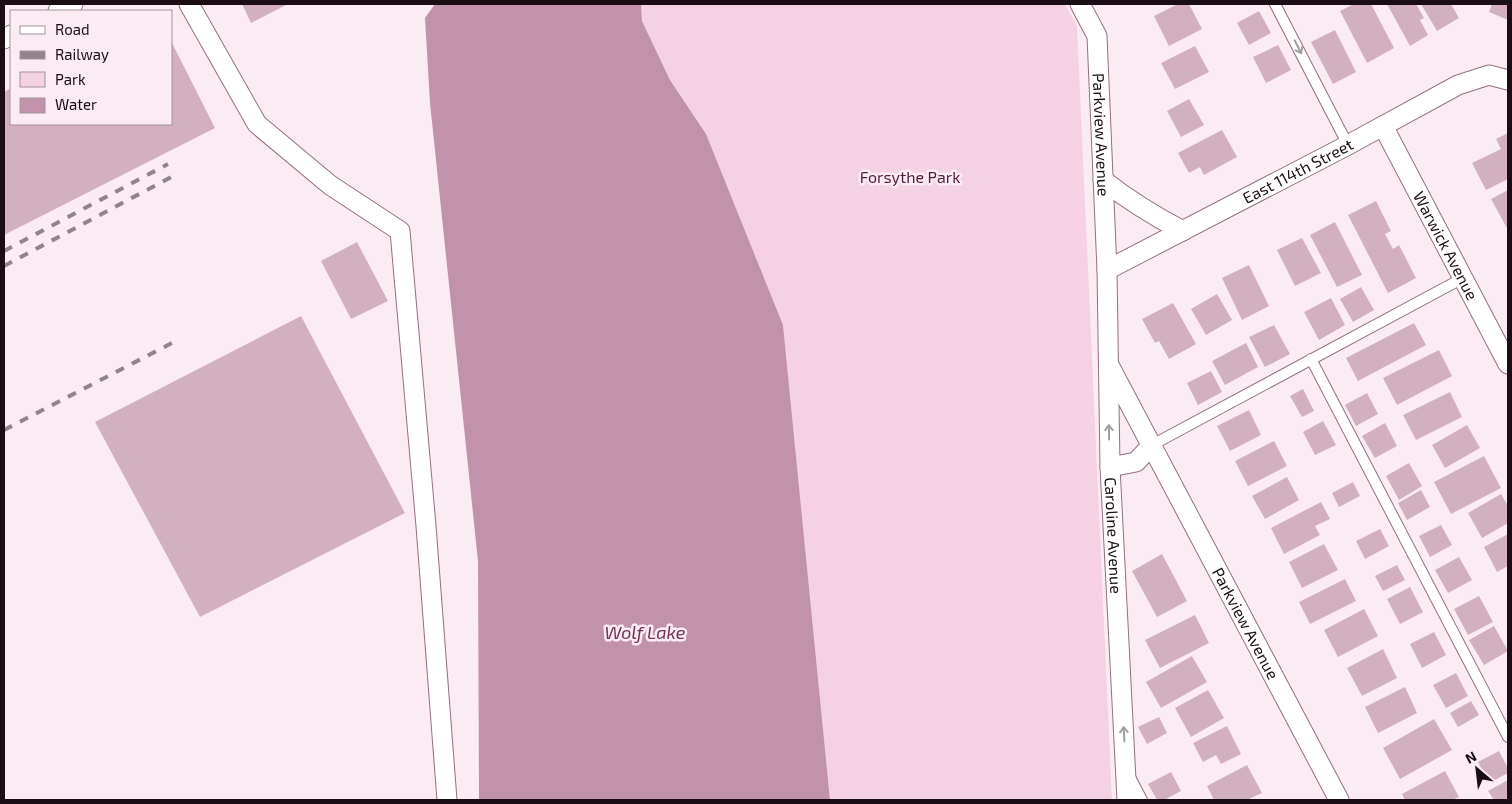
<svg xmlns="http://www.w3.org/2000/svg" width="1512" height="804" viewBox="0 0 1512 804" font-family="'Exo 2',sans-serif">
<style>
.green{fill:#f5d2e3}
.water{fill:#c292aa}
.building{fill:#d3b0c0}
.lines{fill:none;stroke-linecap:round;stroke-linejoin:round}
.service-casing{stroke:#917180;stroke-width:12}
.minor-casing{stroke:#917180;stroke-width:21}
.service{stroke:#fff;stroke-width:10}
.minor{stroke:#fff;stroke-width:19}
.rail{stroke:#92848b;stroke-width:4;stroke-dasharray:9 9;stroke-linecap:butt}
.oneway{stroke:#a39fa1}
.labels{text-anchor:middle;stroke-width:5;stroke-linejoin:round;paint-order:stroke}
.street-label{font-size:16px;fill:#1a0e14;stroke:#fbecf3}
.park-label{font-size:16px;fill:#551b3c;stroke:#fbecf3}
.water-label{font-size:18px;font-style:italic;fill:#703355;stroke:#fbecf3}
</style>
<rect width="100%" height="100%" fill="#fbecf3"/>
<path class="green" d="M641,4H1065L1077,26L1112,800H830L783,325L706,134L670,80L642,21Z"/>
<path class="water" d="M435,4H641L642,21L670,80L706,134L783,325L830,800H479L478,561L430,103L425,18Z"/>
<path class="building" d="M242,4H288L251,23Z
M1178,4H1189L1202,29L1169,46L1154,16Z
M1354,4H1371L1394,48L1367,63L1340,11Z
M1387,4H1416L1424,18L1420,20L1428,35L1410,46Z
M1421,4H1451L1459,18L1437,31Z
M1492,4H1508V20L1489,12Z
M1259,11L1271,33L1249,45L1237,23Z
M1335,30L1356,72L1333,84L1311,42Z
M171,41L215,128L4,235V92L11,88V124H171Z
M1278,45L1291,70L1266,83L1253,57Z
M1195,46L1209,72L1175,89L1161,63Z
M1189,99L1204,125L1181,137L1167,111Z
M1222,130L1237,157L1204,175L1200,167L1189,173L1178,153Z
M1508,133V179L1486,190L1472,163L1501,149L1496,139Z
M1508,190V230L1491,199Z
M1376,201L1391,231L1385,234L1393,249L1399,245L1416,278L1388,293L1348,215Z
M1335,222L1362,275L1337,287L1310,235Z
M1302,238L1321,273L1295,286L1277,250Z
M357,242L388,301L351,319L321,261Z
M1249,265L1269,306L1242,320L1222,278Z
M1361,287L1374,310L1353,322L1340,299Z
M1217,294L1232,320L1206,335L1191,309Z
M1331,298L1345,325L1319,340L1304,312Z
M1173,303L1196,344L1169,359L1159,341L1155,343L1142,319Z
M301,316L405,513L200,617L95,422Z
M1414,323L1426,345L1358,381L1346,358Z
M1274,325L1290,354L1265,367L1249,337Z
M1246,343L1258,367L1225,385L1212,361Z
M1439,350L1452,376L1397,405L1383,378Z
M1211,371L1222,392L1198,405L1187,383Z
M1303,389L1314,411L1302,417L1290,396Z
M1450,392L1462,417L1416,440L1403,415Z
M1367,393L1378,414L1356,426L1345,405Z
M1249,410L1261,435L1230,451L1217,426Z
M1323,421L1336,445L1315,455L1303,432Z
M1385,423L1397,446L1375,458L1362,436Z
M1467,425L1480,448L1445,468L1432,445Z
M1274,441L1287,466L1248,486L1235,461Z
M1484,456L1501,488L1451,514L1434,482Z
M1409,463L1422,486L1399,500L1386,476Z
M1287,477L1299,500L1265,519L1252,496Z
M1353,482L1360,496L1339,507L1332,493Z
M1421,490L1430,507L1407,520L1398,503Z
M1501,494L1508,506V523L1482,538L1468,513Z
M1321,502L1330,519L1315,526L1320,535L1284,554L1271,528Z
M1441,525L1452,545L1430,557L1419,536Z
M1380,529L1389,546L1365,559L1356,541Z
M1508,534V566L1497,572L1484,547Z
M1324,544L1338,570L1302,588L1289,562Z
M1162,554L1187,601L1157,617L1132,571Z
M1459,557L1472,580L1448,593L1435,570Z
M1397,565L1405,580L1383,591L1375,576Z
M1345,579L1356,601L1310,624L1299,602Z
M1410,587L1423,612L1400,624L1387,599Z
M1479,596L1493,622L1468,635L1454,609Z
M1364,609L1378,636L1338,657L1324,630Z
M1195,615L1209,643L1160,668L1145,640Z
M1494,626L1508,651L1484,665L1469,640Z
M1434,632L1446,655L1422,668L1410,644Z
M1383,649L1397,678L1362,696L1347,668Z
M1192,656L1207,682L1161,708L1146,682Z
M1456,673L1468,696L1446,708L1433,685Z
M1405,687L1417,713L1378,733L1365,707Z
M1208,690L1224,718L1191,737L1175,708Z
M1471,701L1479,715L1458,727L1450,713Z
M1159,717L1167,733L1147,744L1138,727Z
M1434,719L1452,750L1400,779L1383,748Z
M1227,726L1241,754L1221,764L1216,755L1203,762L1193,743Z
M1499,751L1508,768V773L1489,783L1478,762Z
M1247,765L1262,793L1247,800H1214L1207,786Z
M1445,771L1459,797L1452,800H1405L1402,794Z
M1171,772L1181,791L1164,800H1157L1148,784Z
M1508,780V800H1494L1488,791Z"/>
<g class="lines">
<defs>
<path id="service" d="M1275,4L1348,145
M1311,359L1508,737
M1152,445L1463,278
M1130,777L1142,800"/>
<g id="minor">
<path d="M189,4L257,124L330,185L400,231L426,526L447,800"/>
<path id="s1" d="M1080,4L1097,36L1107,270L1110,467L1127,800"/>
<path d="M58,11L73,4"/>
<path d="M4,39L11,35"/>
<path id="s2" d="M1383,126L1508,364"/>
<path d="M1103,180C1128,200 1154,216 1183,231"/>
<path id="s3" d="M1107,270L1348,145L1458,85L1489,75L1508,80"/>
<path id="s4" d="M1110,367L1339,800"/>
<path d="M1110,467L1136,462L1152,445"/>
</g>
</defs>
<use href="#service" class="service-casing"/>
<use href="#minor" class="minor-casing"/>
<use href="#service" class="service"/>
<use href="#minor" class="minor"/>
<path class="rail" d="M4,251L168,164
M4,266L175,175
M4,430L172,343"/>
</g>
<defs><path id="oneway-shaft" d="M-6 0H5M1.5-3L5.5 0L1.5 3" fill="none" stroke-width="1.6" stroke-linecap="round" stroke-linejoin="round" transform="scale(1.25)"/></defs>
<g class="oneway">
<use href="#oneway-shaft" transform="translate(1298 47) rotate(63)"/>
<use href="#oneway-shaft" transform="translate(1109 432) rotate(-91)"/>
<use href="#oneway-shaft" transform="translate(1124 734) rotate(-93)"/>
</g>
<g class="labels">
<g class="street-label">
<text dy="6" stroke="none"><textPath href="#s1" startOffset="135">Parkview Avenue</textPath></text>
<text dy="6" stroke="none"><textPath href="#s3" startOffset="215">East 114th Street</textPath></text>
<text dy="6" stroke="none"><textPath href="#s2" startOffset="135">Warwick Avenue</textPath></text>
<text dy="6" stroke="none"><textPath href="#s1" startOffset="536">Caroline Avenue</textPath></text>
<text dy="6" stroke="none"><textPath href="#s4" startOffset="290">Parkview Avenue</textPath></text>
</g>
<g class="park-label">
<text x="910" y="183">Forsythe Park</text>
</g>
<g class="water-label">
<text x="645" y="639">Wolf Lake</text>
</g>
</g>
<rect width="1512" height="804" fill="none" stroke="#1a0e14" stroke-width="10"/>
<rect x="10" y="10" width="162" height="115" fill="#fbecf3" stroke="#a1939a"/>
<rect x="20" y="26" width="25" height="8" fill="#ffffff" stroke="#a1939a"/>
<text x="55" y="35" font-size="15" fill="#1a0e14">Road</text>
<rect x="20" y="51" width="25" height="8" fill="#92848b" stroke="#a1939a"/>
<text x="55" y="60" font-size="15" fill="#1a0e14">Railway</text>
<rect x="20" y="72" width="25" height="15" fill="#f5d2e3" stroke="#a1939a"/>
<text x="55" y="85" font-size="15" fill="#1a0e14">Park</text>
<rect x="20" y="98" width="25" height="15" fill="#c292aa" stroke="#a1939a"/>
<text x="55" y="110" font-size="15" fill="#1a0e14">Water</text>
<g transform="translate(1477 769) rotate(332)" stroke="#fbecf3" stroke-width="4" paint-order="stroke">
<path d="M0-4L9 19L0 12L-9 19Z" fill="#1a0e14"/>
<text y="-8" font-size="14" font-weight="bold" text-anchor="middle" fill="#1a0e14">N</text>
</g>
</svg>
